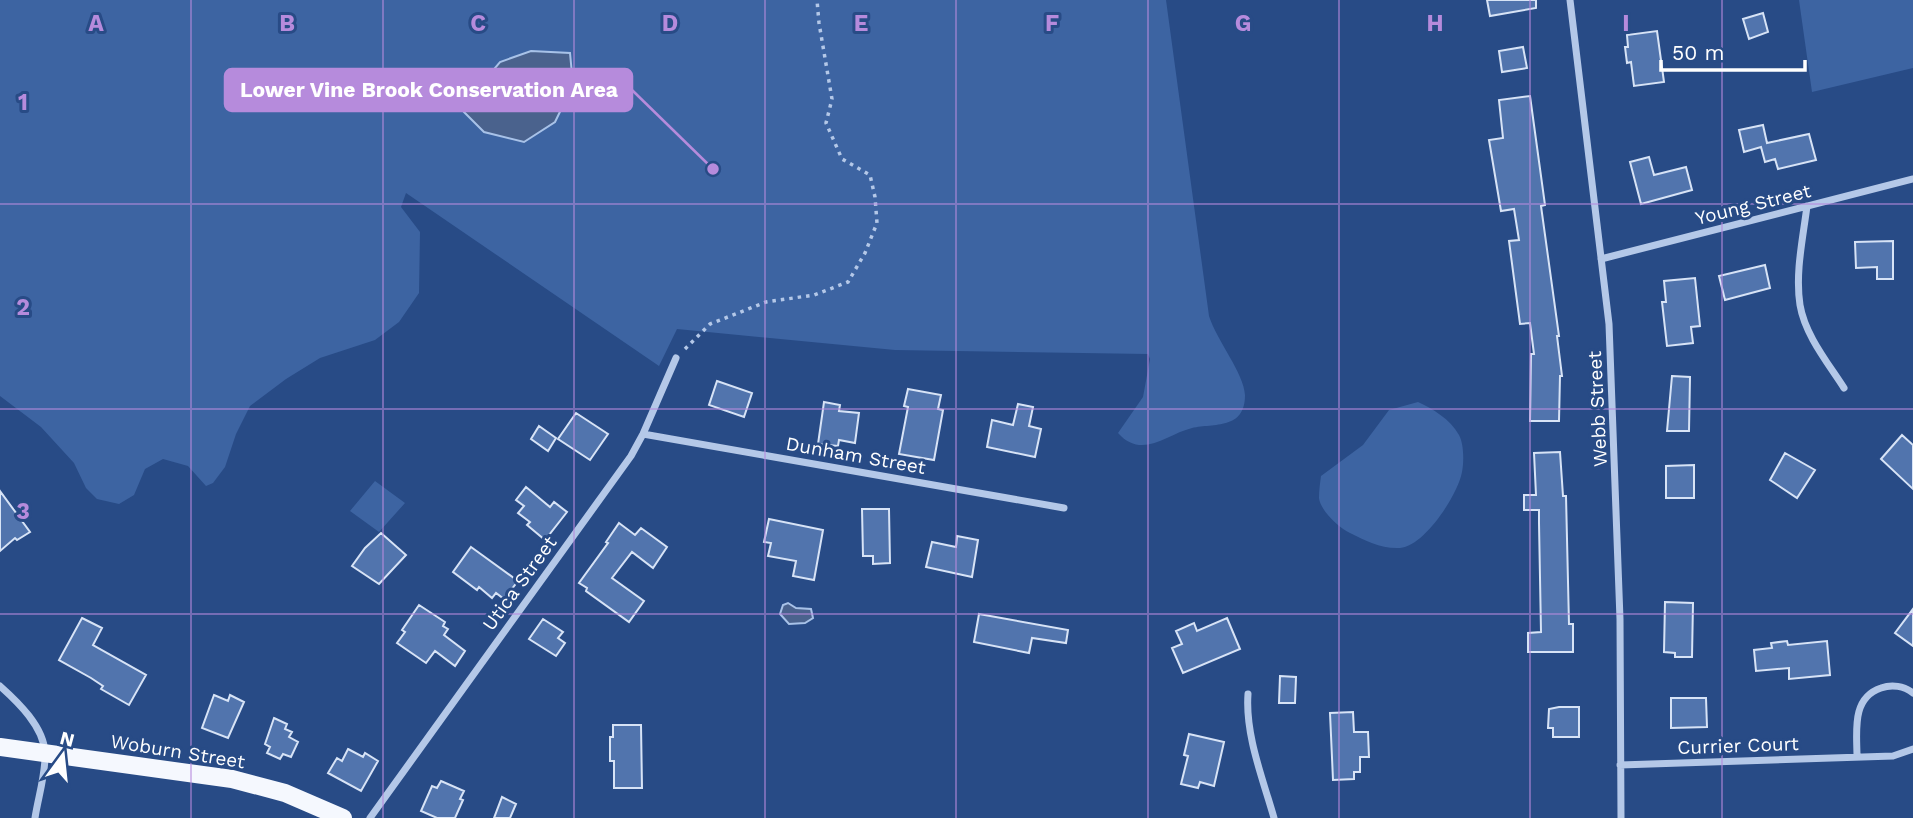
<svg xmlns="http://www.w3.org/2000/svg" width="1913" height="818" viewBox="0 0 1913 818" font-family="'Work Sans',sans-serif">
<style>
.green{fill:#3d64a2}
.water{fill:#4a628d;stroke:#a8c2e8;stroke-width:2}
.building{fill:#5174ad;stroke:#d7e3f6;stroke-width:2}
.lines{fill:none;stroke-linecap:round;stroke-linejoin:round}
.path{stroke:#b4c8e8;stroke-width:3.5;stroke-dasharray:3.5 5;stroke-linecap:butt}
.street{stroke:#b4c8e8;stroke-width:7}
.primary{stroke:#f5f8fe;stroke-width:18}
.grid{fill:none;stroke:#b68bdc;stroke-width:2;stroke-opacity:0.55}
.labels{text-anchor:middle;stroke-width:6;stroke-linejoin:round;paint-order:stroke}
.street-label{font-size:19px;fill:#fff;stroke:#284b86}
.grid-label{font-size:23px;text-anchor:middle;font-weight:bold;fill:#b68bdc;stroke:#284b86;stroke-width:6;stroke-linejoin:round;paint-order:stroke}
.leader{fill:none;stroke:#b68bdc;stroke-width:2.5}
.callout-dot{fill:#b68bdc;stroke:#284b86;stroke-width:2.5}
.callout{fill:#b68bdc;stroke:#b68bdc;stroke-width:2.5}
.callout-label{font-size:21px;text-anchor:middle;font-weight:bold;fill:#fff}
</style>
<rect width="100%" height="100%" fill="#284b86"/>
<path class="green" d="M0,0H1166L1209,316C1217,341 1244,373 1245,395C1245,430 1214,423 1192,428C1167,434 1142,460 1118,433L1143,397L1150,359L1148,354L895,350L677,329L659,366L406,193L401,207L420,232L419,293L399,322L375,340L320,358L286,379L250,406L236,434L225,467L213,483L206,486L188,466L163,459L145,469L134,495L119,504L97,499L86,488L74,463L41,427L0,396Z
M1799,0H1913V68L1812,92Z
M1418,402C1433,409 1450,419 1459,435C1464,444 1464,462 1462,472C1458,494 1425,546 1400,548C1381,549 1366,541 1350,533C1339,528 1320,510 1319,498C1319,491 1320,483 1321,476L1363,445L1389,410Z
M375,481L405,503L379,532L350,511Z"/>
<path class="water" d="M531,51L570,53L573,85L555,122L524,142L484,132L464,112L478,88L500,62Z
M788,603L796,608L811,609L813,618L805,623L789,624L780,614L783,605Z"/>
<path class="building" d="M1487,0H1536V8L1490,16Z
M1763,13L1768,32L1749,39L1743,19Z
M1657,31L1664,82L1634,86L1631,62L1627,63L1625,47H1628L1627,35Z
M1523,47L1527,68L1502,72L1499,51Z
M1530,96L1545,205L1541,206L1559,336H1557L1562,376H1560L1559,421H1530L1531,354H1534L1530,323L1520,324L1509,241L1519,240L1514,209L1501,211L1489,140L1503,138L1499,100Z
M1763,125L1767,143L1809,134L1816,160L1778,169L1775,159L1765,162L1761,147L1744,152L1739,130Z
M1649,157L1654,175L1686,167L1692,190L1641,204L1630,162Z
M1893,241V279H1877V267L1856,268L1855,242Z
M1765,265L1770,288L1725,300L1719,276Z
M1695,278L1700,326L1691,327L1693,343L1667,346L1662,302H1666L1664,281Z
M1672,376L1690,377L1689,431H1667Z
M717,381L752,393L744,417L709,405Z
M908,389L941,395L938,409L943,410L934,460L899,454L908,407L904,406Z
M824,402L840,405L839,411L859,413L855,443L839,440L838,446L818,444Z
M1018,404L1033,407L1029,426L1041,429L1035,457L987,447L992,420L1013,425Z
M576,413L608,434L590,460L558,439Z
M539,426L556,438L548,451L531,439Z
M1902,435L1913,445V489L1881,459Z
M1560,452L1563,496H1566L1569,624H1573V652H1528V633L1541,632L1539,523V510H1524V495H1536L1534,453Z
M1785,453L1815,470L1797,498L1770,480Z
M1694,465V498H1666V466Z
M526,487L550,507L554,502L567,512L545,540L527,525L530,522L518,513L524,506L516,500Z
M0,491L30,532L17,540L15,538L0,551Z
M862,509H889L890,563L873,564V556H863Z
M769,519L823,530L814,580L793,576L796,561L768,556L771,543L764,542Z
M619,523L635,535L641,528L667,547L653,568L632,552L612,578L644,601L629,622L586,591L587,588L579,583L608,543L606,542Z
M381,533L406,555L379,584L352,566L365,548Z
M957,536L978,540L972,577L926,567L932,542L956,547Z
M471,547L518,581L504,599L496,593L492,598L479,587L477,590L453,572Z
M1665,602L1693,603L1692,657H1675V653L1664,652Z
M419,605L445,622L443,626L448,629L444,635L465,651L455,666L435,651L426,663L397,643L405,632L402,630Z
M1913,609V646L1895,633Z
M979,614L1068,630L1066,643L1032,638L1029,653L974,642Z
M82,618L102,628L93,645L146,675L129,705L101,689L103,686L91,678L59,660Z
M1227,618L1240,649L1183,673L1172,648L1182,644L1176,631L1194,623L1197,631Z
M543,619L563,632L558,638L565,643L556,656L529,639Z
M1787,641L1788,645L1827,641L1830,675L1789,679V668L1756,671L1754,650L1772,648L1771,643Z
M1280,676L1296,677L1295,703H1279Z
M214,695L228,701L230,695L244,702L228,738L202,728Z
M1671,698H1706L1707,727L1671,728Z
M1559,707H1579V737H1553V728H1548L1549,709Z
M1353,712L1354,732H1368L1369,757H1360V772H1354V779L1333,780L1330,713Z
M274,718L287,724L285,729L292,732L289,737L298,742L291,757L283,754L280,759L267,753L270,747L265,744Z
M613,725H641L642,788H614V761H610V737H613Z
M1189,734L1224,742L1214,786L1200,782L1198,788L1181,784L1188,756L1184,755Z
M348,749L363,757L365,753L378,761L361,791L328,773L337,758L342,761Z
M441,781L464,791L460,799L463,800L455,818H437L421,811L432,786L437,788Z
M502,797L516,804L510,818H494Z"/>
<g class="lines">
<path class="path" d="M685,349L710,324L766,302L814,295L848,282L865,253L877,223L875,197L870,175L842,159L826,123L832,99L819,23L817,0"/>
<path class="street" d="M1570,0L1609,324L1620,619L1621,818
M1807,206C1803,238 1795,273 1800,305C1805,335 1828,363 1844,388
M1601,259L1913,179
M643,434L1064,508
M0,686C18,702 44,727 45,753C46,773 38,798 35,818
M1248,694C1245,735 1263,779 1274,818
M1857,757C1857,732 1851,698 1881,688C1892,684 1904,686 1913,693
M1620,765L1893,756L1913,749
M370,818L631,456L643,434L676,358"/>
<path class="primary" d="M0,747L232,779L285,793L343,818"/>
</g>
<path class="grid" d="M191,0V818M383,0V818M574,0V818M765,0V818M956,0V818M1148,0V818M1339,0V818M1530,0V818M1722,0V818M0,204H1913M0,409H1913M0,614H1913"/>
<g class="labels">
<g class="street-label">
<text transform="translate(1753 204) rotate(-14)" y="7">Young Street</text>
<text transform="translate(1597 409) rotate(-93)" y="7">Webb Street</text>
<text transform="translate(856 455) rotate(10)" y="7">Dunham Street</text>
<text transform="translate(519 583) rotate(-54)" y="7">Utica Street</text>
<text transform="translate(1738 745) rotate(-2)" y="7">Currier Court</text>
<text transform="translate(178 751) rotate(9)" y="7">Woburn Street</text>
</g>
</g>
<g class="grid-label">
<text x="96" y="31">A</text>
<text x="287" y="31">B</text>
<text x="478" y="31">C</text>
<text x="670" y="31">D</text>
<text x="861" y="31">E</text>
<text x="1052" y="31">F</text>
<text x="1243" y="31">G</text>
<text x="1435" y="31">H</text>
<text x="1626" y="31">I</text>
<text x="23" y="110">1</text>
<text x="23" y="315">2</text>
<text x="23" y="519">3</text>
</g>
<path class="leader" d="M713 169L632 90"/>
<circle class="callout-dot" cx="713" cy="169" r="7"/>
<rect class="callout" x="225" y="69" width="407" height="42" rx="7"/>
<g class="callout-label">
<text x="429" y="97">Lower Vine Brook Conservation Area</text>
</g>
<g transform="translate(63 755) rotate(15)" stroke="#284b86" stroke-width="5" paint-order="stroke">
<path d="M0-5L12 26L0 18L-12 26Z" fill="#ffffff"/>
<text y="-10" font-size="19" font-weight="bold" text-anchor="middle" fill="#ffffff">N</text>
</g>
<path d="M1661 60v10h144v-10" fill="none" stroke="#ffffff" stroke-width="3.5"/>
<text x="1672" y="60" font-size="21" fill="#ffffff" stroke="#284b86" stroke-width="5" paint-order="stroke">50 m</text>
</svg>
